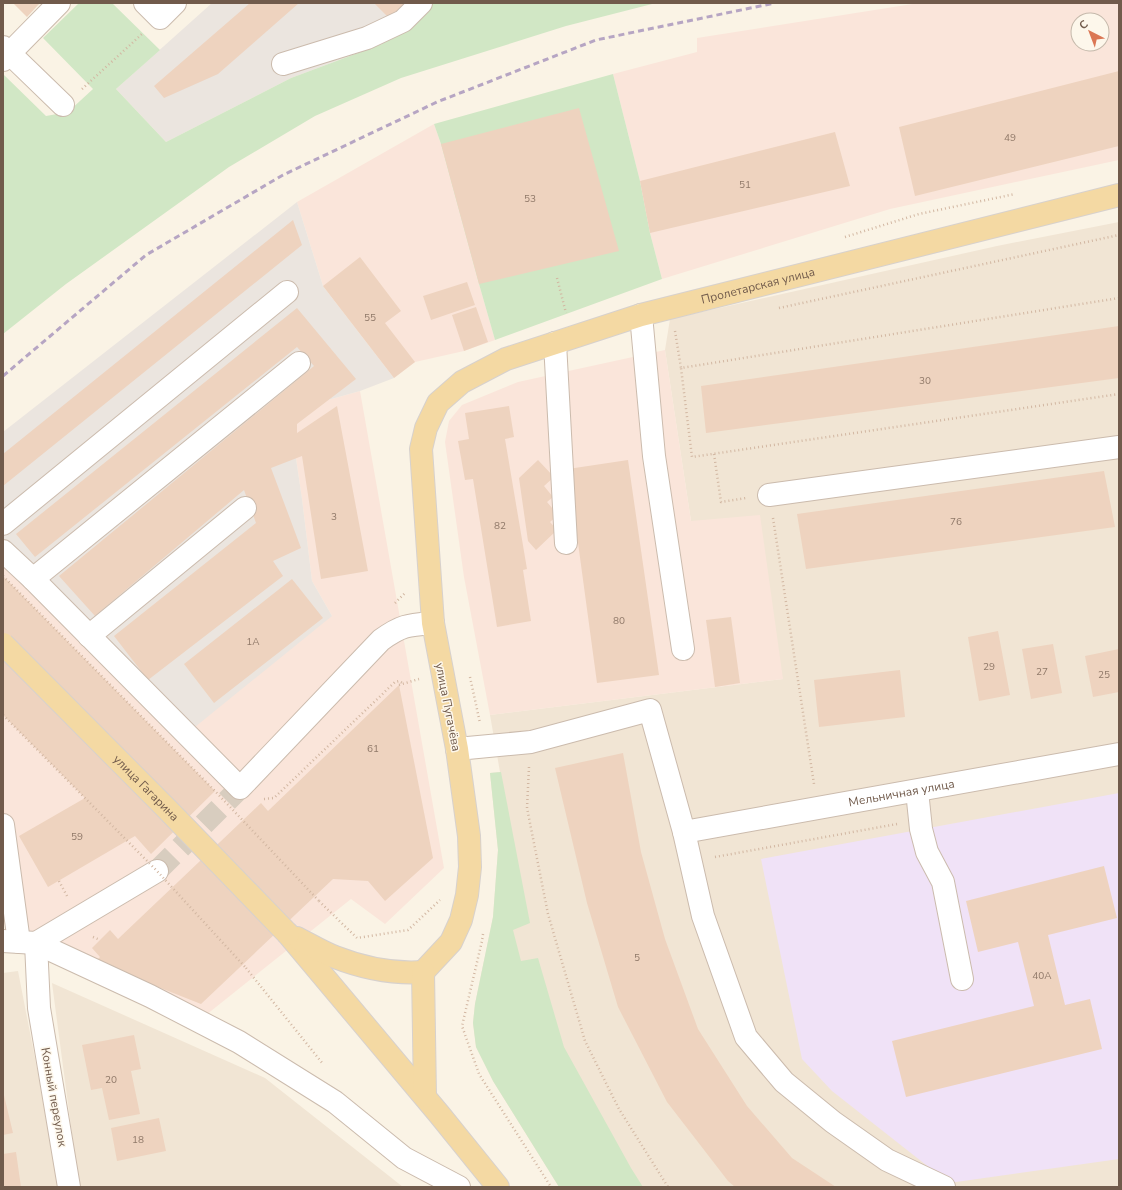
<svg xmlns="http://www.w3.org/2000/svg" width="1122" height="1190" viewBox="0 0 1122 1190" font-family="'Nunito Sans',sans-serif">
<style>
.residential{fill:#f1e5d4}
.commercial{fill:#fae5da;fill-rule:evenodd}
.industrial{fill:#ebe5df}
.education{fill:#f0e2f7}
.green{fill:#d1e7c5}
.building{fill:#eed3bf}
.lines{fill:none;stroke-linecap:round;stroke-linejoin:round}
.minor-tunnel{stroke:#d8cdbf;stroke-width:22;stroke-dasharray:22 11;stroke-linecap:butt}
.minor-casing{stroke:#cbbbad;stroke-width:24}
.major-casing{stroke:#d7d1cd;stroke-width:24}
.path{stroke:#d2b7a2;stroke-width:2.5;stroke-dasharray:1 3;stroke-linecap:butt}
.minor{stroke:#fff;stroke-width:22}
.major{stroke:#f4d9a3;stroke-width:22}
.rail{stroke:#b6a5c3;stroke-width:3;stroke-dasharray:6 4;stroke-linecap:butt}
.major-bridge-casing{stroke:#d7d1cd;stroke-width:24;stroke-linecap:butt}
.path-bridge{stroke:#d2b7a2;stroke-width:2.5;stroke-dasharray:1 3;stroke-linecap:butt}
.major-bridge{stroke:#f4d9a3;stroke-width:22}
.labels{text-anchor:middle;stroke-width:3;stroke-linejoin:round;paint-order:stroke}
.number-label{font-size:10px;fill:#907969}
.street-label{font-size:12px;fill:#715b4c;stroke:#fdf7eb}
</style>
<rect width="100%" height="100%" fill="#faf3e5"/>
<path class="residential" d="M1119,222V1187H559L493,1081L476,1047L473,1023L475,1004L493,917L498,850L490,773L500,772L490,715L783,679L691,521L665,350L670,319L997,246Z
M18,971L60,1187H3V973Z
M52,983L265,1078L403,1187H79Z"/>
<path class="commercial" d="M919,3H1119V160L890,209L662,279L650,233L640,181L613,74L697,52V38ZM1078,20H1102V44H1078Z
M434,124L441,144L479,284L495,340L464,351L415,362L394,378L323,286L297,202Z
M665,350L691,521L760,515L783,679L490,715L464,577L445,442L449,421L462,405L518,382Z
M360,391L444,868L385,924L351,899L206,1015L6,924L3,925V560L332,616L312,581L302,499L289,411Z"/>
<path class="industrial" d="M212,3H430L382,44L291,78L166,142L116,89Z
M297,202L323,286L394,378L360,391L289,411L302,499L312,581L332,616L195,727L3,560V432Z"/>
<path class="education" d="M1119,793V1159L949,1183L832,1091L802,1059L761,859Z"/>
<path class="green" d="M79,3H112L160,50L116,89L166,142L291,78L382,44L430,3H656L566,26L401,78L315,116L229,167L66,284L3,334V74L46,116L68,112L93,89L43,38Z
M613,74L640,181L650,233L662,279L495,340L479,284L441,144L434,124Z
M501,772L530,923L513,930L521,961L538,958L564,1047L631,1168L643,1187H559L493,1081L476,1047L473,1023L475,1004L493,917L498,850L490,773Z"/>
<path class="building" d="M13,3H40L27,17Z
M250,3H299L218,74L164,98L154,86Z
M374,3H405L389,18Z
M1119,71V146L915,196L899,127Z
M579,108L619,251L479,284L441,144Z
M835,132L850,186L650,233L640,181Z
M293,220L302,245L3,486V454Z
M360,257L401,311L385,323L415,362L394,378L323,286Z
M467,282L475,305L431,320L423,296Z
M476,307L488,342L464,351L452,315Z
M297,308L356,379L297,424V433L337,406L368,571L321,579L302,456L271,468L301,548L273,561L283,576L148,680L114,636L256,523L244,490L95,616L59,576L314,366L297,347L35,557L16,534Z
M1119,326V378L706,433L701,386Z
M509,406L514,437L505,439L527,569L523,570L531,621L497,627L473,479L465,480L458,441L469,439L465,413Z
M538,460L554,477L544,486L553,497L547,502L558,515L550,522L557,530L536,550L528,541L519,478Z
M628,460L659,675L597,683L568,469Z
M1104,471L1115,527L806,569L797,514Z
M3,576L215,791L151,854L135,836L48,887L19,836L85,798L3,715Z
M292,579L323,618L214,703L184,664Z
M731,617L740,683L715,687L706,620Z
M998,631L1010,695L979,701L968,637Z
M1053,644L1062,693L1031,699L1022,649Z
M1119,649V692L1093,697L1085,656Z
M900,670L905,717L819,727L814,680Z
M399,685L433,858L385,901L368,881L333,879L201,1004L95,962L100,957L92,948L110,930L118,939L261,803L268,811Z
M623,753L641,852L665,939L698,1029L747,1106L792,1158L836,1187H735L728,1181L667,1102L618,1007L587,903L555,768Z
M1104,866L1117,918L1048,935L1065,1005L1090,999L1102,1049L906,1097L892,1041L1034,1006L1018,942L978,952L966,901Z
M134,1035L141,1069L131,1071L140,1114L109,1120L102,1088L91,1090L82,1045Z
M3,1091L13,1133L3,1135Z
M159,1118L166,1151L117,1161L111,1128Z
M16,1152L21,1187H3V1154Z"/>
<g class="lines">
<path class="minor-tunnel" d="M157,871L240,788"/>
<defs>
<g id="minor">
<path d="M145,3L160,18L175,3"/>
<path d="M3,47L63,105"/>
<path d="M3,60L59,3"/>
<path d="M283,64L367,38L403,21L421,3"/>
<path d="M641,315L654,456L683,649"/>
<path d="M555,343L566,543"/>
<path d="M769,495L1119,447"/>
<path d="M3,524L287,292"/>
<path d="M3,551L33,579L240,788L381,640C402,625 408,625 433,623"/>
<path d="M33,579L299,363"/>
<path d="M89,636L245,508"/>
<path d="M457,749L531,742L650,710L684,832L703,916L746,1037L784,1082L833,1122L887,1160L944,1187"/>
<path d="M917,791L921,829L927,852L943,882L962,979"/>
<path d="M3,825L19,942"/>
<path id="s1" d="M684,832L1119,754"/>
<path d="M3,941L36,943L150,996L239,1042L335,1102L404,1158L459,1187"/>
<path d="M69,1187L39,1008L36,943L157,871"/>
</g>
<g id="major">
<path d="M288,934L439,1114L498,1187"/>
<path d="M297,938C309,944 322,952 335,957C363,968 393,974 423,972"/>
<path id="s2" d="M423,972L451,942L461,920L467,895L470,867L469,836L457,749L433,623L421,449L426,428L438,403L462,382L506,359L641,315L1119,195"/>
<path d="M423,972L425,1096"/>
</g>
</defs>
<use href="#minor" class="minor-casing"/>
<use href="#major" class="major-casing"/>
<path class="path" d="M82,89L142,34
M845,237L919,214L1015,194
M557,278L566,313
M1119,298L681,368L692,457L1119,394
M779,308L1119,235
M675,331L681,368
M714,454L721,502L746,498
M773,518L814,784
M395,603L406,592
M470,677L480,723
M399,685L419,679
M529,767L527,808L548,914L585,1041L619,1109L668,1187
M264,799L274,798L395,682L399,681L404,684
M715,857L897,824
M59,881L67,896
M319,901L357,938L408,930L440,900
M483,934L482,941L462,1026L479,1074L551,1187
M93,937L100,940
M246,968L323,1064"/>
<use href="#minor" class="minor"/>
<use href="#major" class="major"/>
<path class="rail" d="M3,376L146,255L283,175L437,102L596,40L775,3"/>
<defs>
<g id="major-bridge">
<path id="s3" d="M3,644L167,809L288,934"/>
</g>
</defs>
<use href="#major-bridge" class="major-bridge-casing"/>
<path class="path-bridge" d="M3,576L215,791L319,901
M3,715L157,871L246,968"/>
<use href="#major-bridge" class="major-bridge"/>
</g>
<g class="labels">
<g class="number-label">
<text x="1010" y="141">49</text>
<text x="745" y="188">51</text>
<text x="530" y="202">53</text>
<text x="370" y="321">55</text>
<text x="925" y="384">30</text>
<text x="334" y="520">3</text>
<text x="956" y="525">76</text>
<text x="500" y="529">82</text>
<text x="619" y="624">80</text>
<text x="253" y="645">1А</text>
<text x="989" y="670">29</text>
<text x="1042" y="675">27</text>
<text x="1104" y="678">25</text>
<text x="373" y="752">61</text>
<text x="77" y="840">59</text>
<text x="637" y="961">5</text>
<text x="1042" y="979">40А</text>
<text x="111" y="1083">20</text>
<text x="138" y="1143">18</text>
</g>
<g class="street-label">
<text dy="4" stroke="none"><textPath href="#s2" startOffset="934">Пролетарская улица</textPath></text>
<text transform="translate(448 707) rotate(79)" y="4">улица Пугачёва</text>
<text dy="4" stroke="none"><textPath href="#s3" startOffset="203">улица Гагарина</textPath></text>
<text dy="4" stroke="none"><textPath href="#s1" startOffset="221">Мельничная улица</textPath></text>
<text transform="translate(54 1097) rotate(80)" y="4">Конный переулок</text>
</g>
</g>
<rect width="1122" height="1190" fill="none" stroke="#715b4c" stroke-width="8"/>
<g transform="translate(1090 32) rotate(318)"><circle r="19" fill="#fdf7eb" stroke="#c5b9ab"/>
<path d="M0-3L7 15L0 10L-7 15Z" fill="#db7754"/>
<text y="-6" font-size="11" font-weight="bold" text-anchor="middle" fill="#715b4c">С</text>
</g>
</svg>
